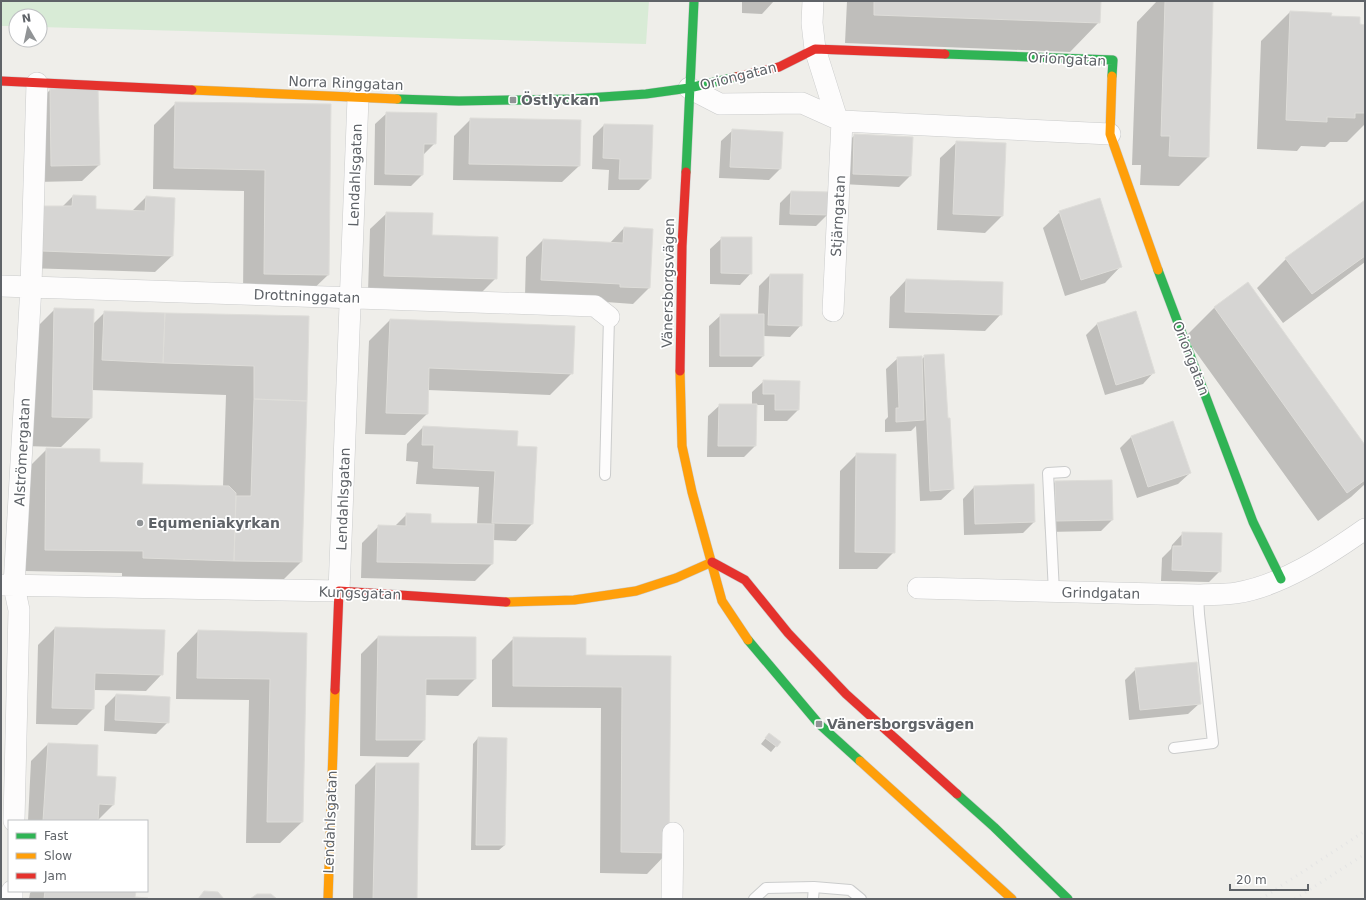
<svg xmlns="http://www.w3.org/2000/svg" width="1366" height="900" viewBox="0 0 1366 900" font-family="'DejaVu Sans',sans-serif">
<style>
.green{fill:#d8ebd6}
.shadow{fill:#0003}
.building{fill:#d6d5d3;stroke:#deddd9}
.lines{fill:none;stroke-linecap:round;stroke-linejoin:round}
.lane-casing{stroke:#cbcccc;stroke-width:12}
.street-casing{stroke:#cbcccc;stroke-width:22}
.fast-casing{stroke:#cacacb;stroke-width:10}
.slow-casing{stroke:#cacacb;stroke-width:10}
.jam-casing{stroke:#cacacb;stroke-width:10}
.lane{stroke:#fdfcfc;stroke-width:10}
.street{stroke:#fdfcfc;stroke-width:21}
.fast{stroke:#30b455;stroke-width:9}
.slow{stroke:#ff9f0a;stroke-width:9}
.jam{stroke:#e5322d;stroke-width:9}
.rail{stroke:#e4e4e4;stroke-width:3;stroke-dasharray:1 5;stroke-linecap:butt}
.poi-dot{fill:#919496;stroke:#fff;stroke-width:1.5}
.labels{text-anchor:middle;stroke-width:3.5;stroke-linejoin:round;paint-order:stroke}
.street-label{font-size:14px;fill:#5f6368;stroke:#fff}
.poi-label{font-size:14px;font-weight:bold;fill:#5f6368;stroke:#fff;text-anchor:start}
</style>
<rect width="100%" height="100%" fill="#efeeea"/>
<path class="green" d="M1,1H649L646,44L40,27V16H16V26H1Z"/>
<path class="shadow" d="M742,1H774L762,14L742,13Z
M847,1H1100L1099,22L1070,52L845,43Z
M1157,1H1212L1208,157L1179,186L1140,185L1141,165H1132L1137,22Z
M1290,12L1330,17L1365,26V124L1347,142H1330L1325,147L1301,146L1297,151L1257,149L1261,41Z
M50,90L99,165L82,181L35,182L34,106Z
M176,103L330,105L328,275L306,296L243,295L244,191L153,189L154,125Z
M387,113L435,143L423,155L422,175L411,186L374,185L375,124Z
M471,119L579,166L562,182L453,180L454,136Z
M604,125L650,179L639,190H608L609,170L592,169L593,136Z
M733,130L782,133L780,169L769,180L719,178L721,141Z
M855,135L910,176L899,187L842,184L843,146Z
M957,142L1005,144L1002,216L985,233L937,230L940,158Z
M791,192L828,214L816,226L779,225L780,203Z
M73,196L95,210L132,211L146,197L172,256L155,272L26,268L62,207Z
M1365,201V262L1283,323L1257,288L1286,259Z
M1060,212L1121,266L1105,283L1065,296L1043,228Z
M387,213L496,278L479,295L368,292L370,229Z
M624,228L649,288L633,304L525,296L526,257L543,240L609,244Z
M722,238L751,273L740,285L710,284V249Z
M770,275L801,325L790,337L763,336V356L752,367H709V326L721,315H758L759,286Z
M906,280L1001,314L985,331L889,328L890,297Z
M1248,283L1365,446V484L1351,497L1318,521L1185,337L1214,308Z
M55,309L93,324L105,312L308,317L301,562L272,591L122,579V573L24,571L25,471L47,449L98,463L141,485L223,487L226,395L91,390V418L61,447L23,446L25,339Z
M390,320L572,373L550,395L428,390L427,414L405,435L365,434L369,341Z
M1097,324L1154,372L1143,384L1105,395L1086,335Z
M925,356L953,489L941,500L920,501L916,426L911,431L885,432V420L888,417L886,369L898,358L921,360Z
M764,381L799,382L798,410L787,421H764V405H756L755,446L744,457H707L708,416L720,405H752V392Z
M1173,423L1190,473L1178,484L1137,498L1120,448L1131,437Z
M423,427L516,447L532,524L516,541L492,540V564L475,581L361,578L362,543L379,526L394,527L407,514L430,524L477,525L479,487L416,484L418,462L406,461L407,444Z
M857,454L894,552L877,569H839L840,471Z
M1055,482L1112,520L1101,531L1045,532L1044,494Z
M974,487L1034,522L1023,533L964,535L963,499Z
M1183,533L1220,571L1209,582L1161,581L1162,558L1171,549L1172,545Z
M55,628L162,674L146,691L94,690L93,709L77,725L36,724L38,645Z
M198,631L306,634L302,822L280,843H246L249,700L176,699L177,653Z
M378,637L475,638V679L458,696L425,695L424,740L408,757L360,756L361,654Z
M514,638L585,656L670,657L668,852L647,874L600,873L601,708L492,707V660Z
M1136,669L1200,703L1188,714L1129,720L1125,680Z
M116,695L168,722L156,734L104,731L105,706Z
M769,734L776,746L771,752L761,744Z
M478,738L506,739L505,845L499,850H471L473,744Z
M48,744L96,777L113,805L97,821H28L31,761Z
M376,764L416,899H353L355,785Z
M32,891H135L134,898L147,899H29L30,893Z"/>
<path class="building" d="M874,1H1101L1100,23L874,15Z
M1165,1H1213L1209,157L1169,156L1170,136H1161Z
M1290,11L1332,13L1331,16L1360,17V24L1365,25V113H1355V118L1327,117V122L1286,120Z
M98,88L100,165L51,166L50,89Z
M175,102L331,104L329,275L264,274L265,170L174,168Z
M386,112L437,113L436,144H424L423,175L385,174Z
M470,118L581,120L580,166L469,164Z
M604,124L653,125L651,179H619L620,159L603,158Z
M732,129L783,132L781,169L730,167Z
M854,134L913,137L911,176L853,174Z
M956,141L1006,143L1003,216L953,214Z
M791,191L829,192V215L790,214Z
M73,195L96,196V209L145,211L146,196L175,198L173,256L42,251L43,206H72Z
M1100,198L1122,267L1081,280L1059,211Z
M1365,200V256L1312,294L1285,258Z
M386,212L433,213L432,235L498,237L497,279L384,276Z
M624,227L653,229L650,288L620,287V284L541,280L543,239L623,243Z
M721,237H752V274L721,273Z
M770,274H803L802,326L768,325Z
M906,279L1003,282L1002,315L905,312Z
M1248,282L1365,445V480L1347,493L1214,307Z
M54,308L94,309L92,418L52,417Z
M104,311L165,313L163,363L102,360Z
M1136,311L1155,373L1116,385L1097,323Z
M165,313L309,316L307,401L254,399V366L163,363Z
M720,314H764V356H720Z
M390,319L575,326L573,374L429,368L428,414L386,413Z
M944,354L948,418H950L954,489L930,491L924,355Z
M922,356L924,420L896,422V408H899L897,357Z
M763,380L800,381L799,410H775V394H763Z
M254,399L307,401L302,562L234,561L236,496H251Z
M719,404H757L756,446H718Z
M1173,421L1191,473L1148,487L1131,436Z
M423,426L518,431L517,446L537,447L533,524L492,523L495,471L433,468L434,445H422Z
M46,448L100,449V462L143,463L142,484L229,486L236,493L234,561L143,558V551L45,550Z
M856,453L896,454L895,553L855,552Z
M1112,480L1113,520L1056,521L1055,481Z
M1034,484L1035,522L975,524L974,486Z
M406,513L431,514V523L494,524L493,564L377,562L378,525L406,526Z
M1182,532L1222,533L1221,572L1172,570L1173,546H1182Z
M55,627L165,630L163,675L95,673L94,709L52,708Z
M198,630L307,633L303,822H267L270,679L197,678Z
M378,636L476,637V679H426L425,740H376Z
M513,637L586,638V655L671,656L669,853L621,852L622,687L513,686Z
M1197,662L1201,704L1140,710L1135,668Z
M116,694L170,697L169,723L115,720Z
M769,733L781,742L777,747L765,738Z
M478,737L507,738L505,845H476Z
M48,743L98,745L97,776L116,777L114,805L99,804L98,821H43Z
M376,763H419L417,899H373Z
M45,891H136L135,897L148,898V899H44Z
M204,891L218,892L224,899H198Z
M257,894H271L277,899H250Z"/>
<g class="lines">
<defs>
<path id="lane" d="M605,475L609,317
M1054,592L1048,473L1065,472
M1174,748L1213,743L1199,614L1198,595
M754,899L766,888L814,887L850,890L861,899
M813,899L814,887"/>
<path id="street" d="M813,1L812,23L815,49L837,119
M689,88L720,104L802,103L842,121L1110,134
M1,286L595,306L609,317
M833,311L842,121
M1,585L339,591L358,98
M918,588L1198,595C1211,594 1224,595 1236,593C1281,586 1328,555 1365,529
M14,821L19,610L14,586L31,286L37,83
M12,899V891
M672,899L673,833"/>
<path id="fast" d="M945,54L1113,60L1112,76
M397,99L459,101L573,99L646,94L689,88L736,77
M686,172L694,1
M1158,270L1253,522L1281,579
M748,640L819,724L860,761
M957,794L994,827L1068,899"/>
<path id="slow" d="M1112,76L1110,134L1158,270
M192,90L397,99
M680,371L682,446L692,492L722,601L748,640
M506,602L574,600L636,591L676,578L712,562
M860,761L1012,899
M328,899L335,690"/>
<path id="jam" d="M736,77L779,67L815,49L945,54
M1,81L192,90
M680,371L682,246L686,172
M712,562L745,580L788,633L846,694L957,794
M335,690L339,591L506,602"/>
</defs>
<use href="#lane" class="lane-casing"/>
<use href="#street" class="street-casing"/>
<use href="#fast" class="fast-casing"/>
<use href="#slow" class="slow-casing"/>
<use href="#jam" class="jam-casing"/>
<use href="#lane" class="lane"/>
<use href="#street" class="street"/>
<use href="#fast" class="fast"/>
<use href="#slow" class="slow"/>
<use href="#jam" class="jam"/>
<path class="rail" d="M1261,899L1365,831
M1295,899L1365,854"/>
</g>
<g class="poi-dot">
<rect x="509" y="96" width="8" height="8" rx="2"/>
<circle cx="140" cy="523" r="4"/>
<rect x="815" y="720" width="8" height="8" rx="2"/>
</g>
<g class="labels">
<g class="street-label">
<text transform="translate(1067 59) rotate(3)" y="5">Oriongatan</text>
<text transform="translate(738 76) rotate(-14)" y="5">Oriongatan</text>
<text transform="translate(346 83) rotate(2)" y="5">Norra Ringgatan</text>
<text transform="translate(355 175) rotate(-88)" y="5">Lendahlsgatan</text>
<text transform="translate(838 216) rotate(-87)" y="5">Stjärngatan</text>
<text transform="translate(668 283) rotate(-89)" y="5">Vänersborgsvägen</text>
<text transform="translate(307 296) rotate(2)" y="5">Drottninggatan</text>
<text transform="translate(1191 358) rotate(69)" y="5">Oriongatan</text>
<text transform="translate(22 452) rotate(-87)" y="5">Alströmergatan</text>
<text transform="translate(343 499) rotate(-88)" y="5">Lendahlsgatan</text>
<text transform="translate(360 593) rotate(2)" y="5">Kungsgatan</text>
<text transform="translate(1101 593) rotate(1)" y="5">Grindgatan</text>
<text transform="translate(330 822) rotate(-88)" y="5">Lendahlsgatan</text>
</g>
<g class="poi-label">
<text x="521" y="105">Östlyckan</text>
<text x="148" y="528">Equmeniakyrkan</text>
<text x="827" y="729">Vänersborgsvägen</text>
</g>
</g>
<rect width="1366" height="900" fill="none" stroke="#5f6368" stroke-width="4"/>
<rect x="8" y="820" width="140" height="72" fill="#ffffff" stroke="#bfc1c3"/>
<rect x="16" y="833" width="20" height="6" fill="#30b455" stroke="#bfc1c3"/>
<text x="44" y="840" font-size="12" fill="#5f6368">Fast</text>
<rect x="16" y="853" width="20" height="6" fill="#ff9f0a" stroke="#bfc1c3"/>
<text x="44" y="860" font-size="12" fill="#5f6368">Slow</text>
<rect x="16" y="873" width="20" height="6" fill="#e5322d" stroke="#bfc1c3"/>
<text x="44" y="880" font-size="12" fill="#5f6368">Jam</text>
<g transform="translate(28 28) rotate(351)"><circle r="19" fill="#ffffff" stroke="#bfc1c3"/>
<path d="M0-3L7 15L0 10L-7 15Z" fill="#919496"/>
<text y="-6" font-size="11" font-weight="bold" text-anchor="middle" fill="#5f6368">N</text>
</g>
<path d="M1230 884v6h78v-6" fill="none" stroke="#5f6368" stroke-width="2"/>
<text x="1236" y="884" font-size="12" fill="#5f6368" stroke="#ffffff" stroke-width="3" paint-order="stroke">20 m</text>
</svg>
